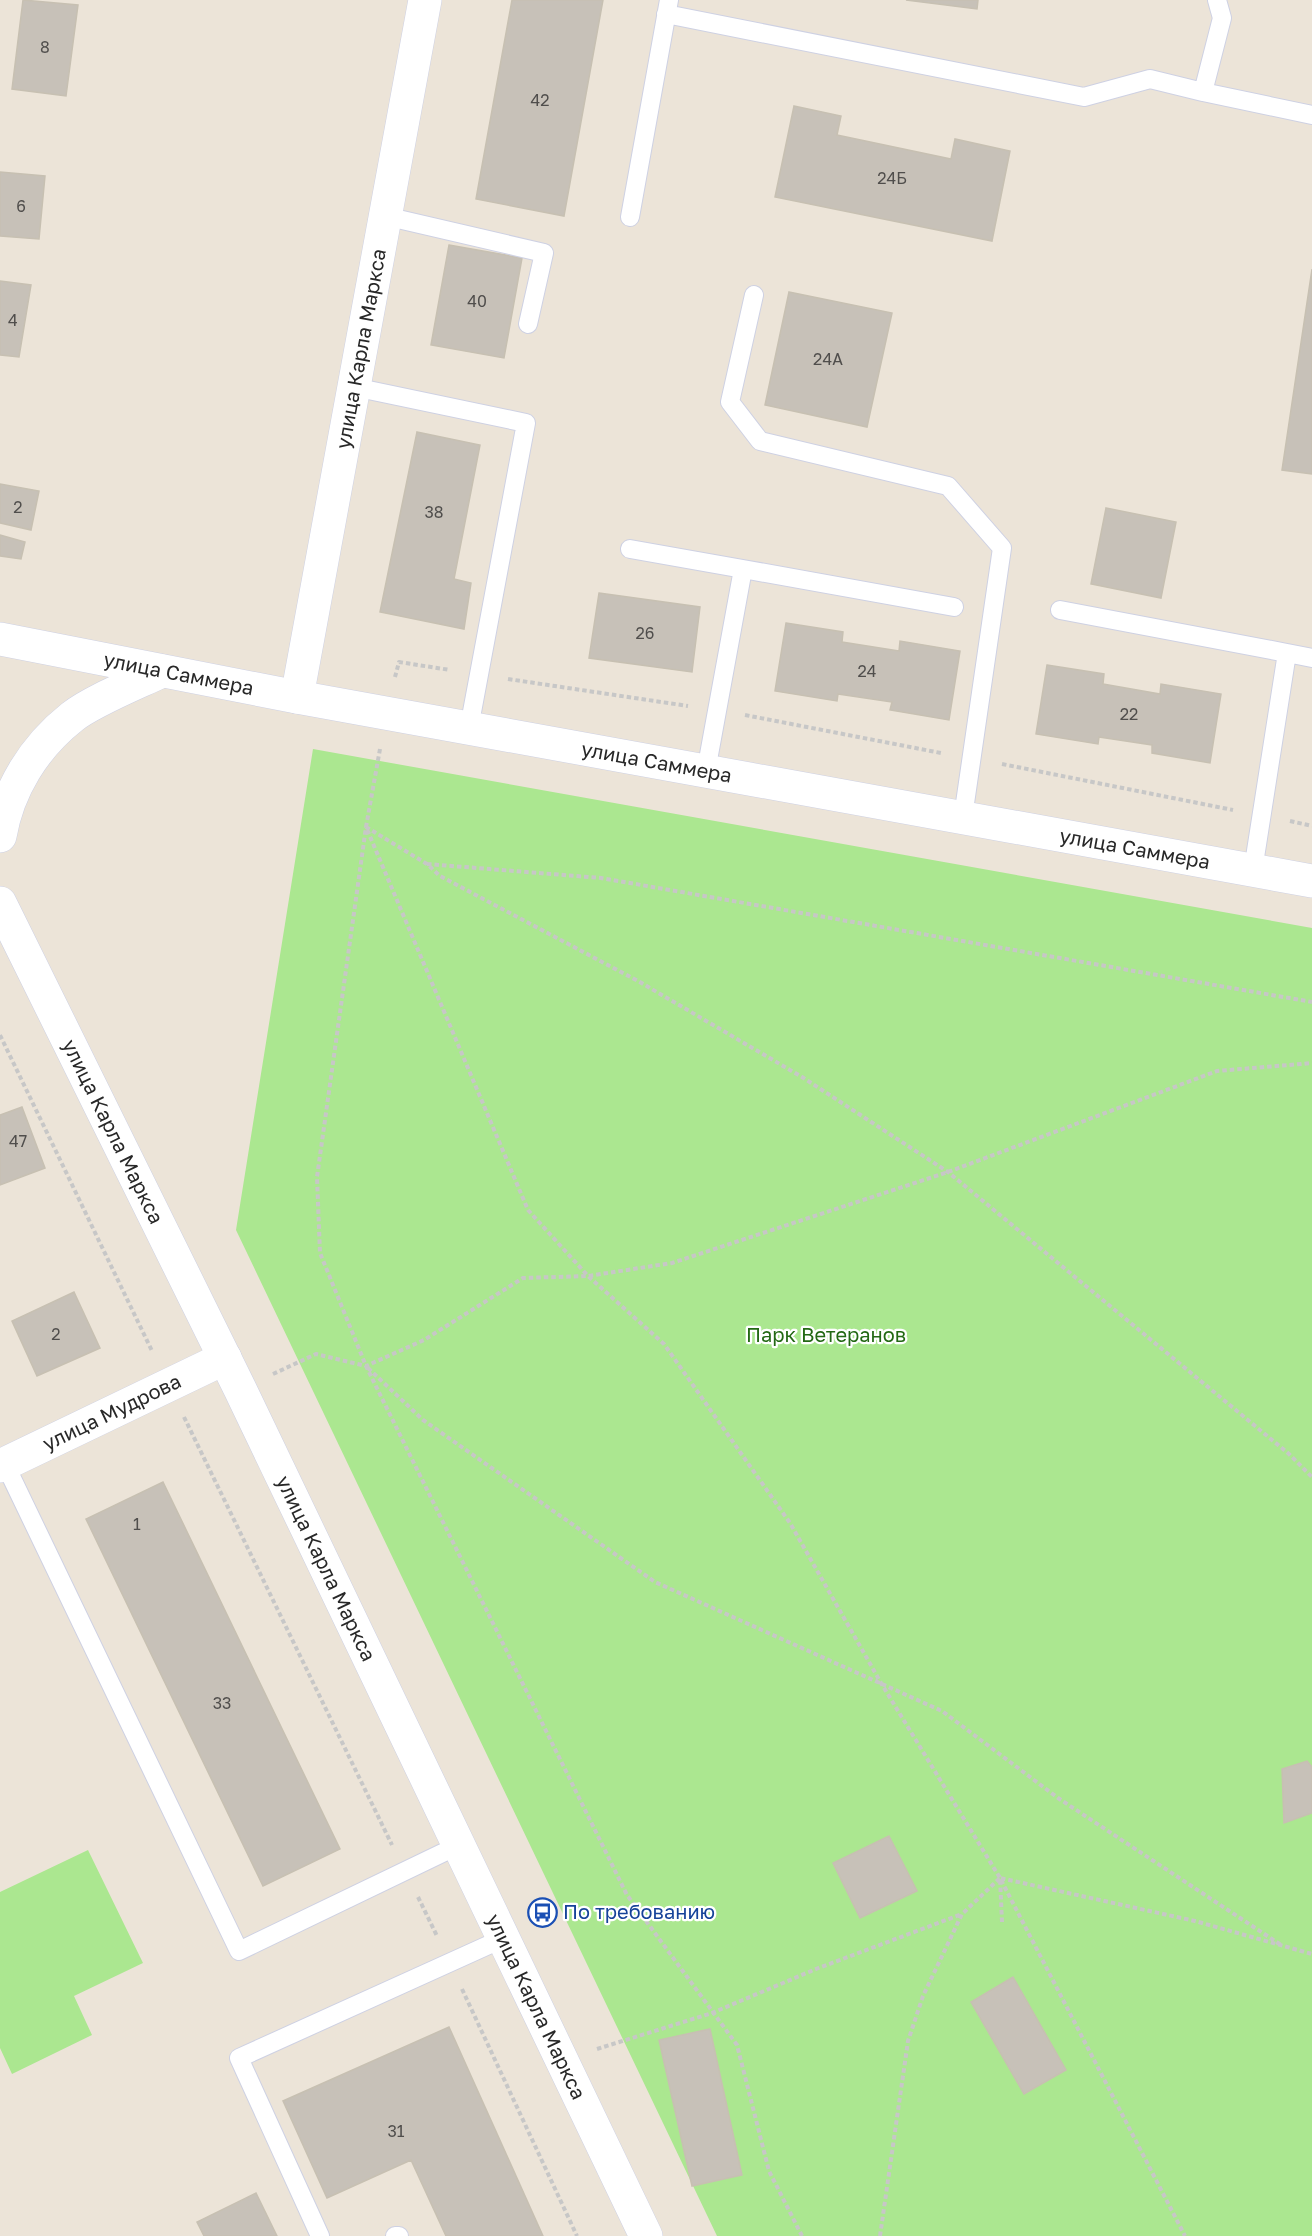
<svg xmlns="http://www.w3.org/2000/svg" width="1312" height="2236" viewBox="0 0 1312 2236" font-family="'Golos Text',sans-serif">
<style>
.green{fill:#abe790}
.building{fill:#c7c1b8;stroke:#c7c0b2;stroke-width:1.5}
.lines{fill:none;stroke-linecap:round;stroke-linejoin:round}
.service-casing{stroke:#ced1e3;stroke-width:20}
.minor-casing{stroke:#ced1e3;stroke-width:34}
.tertiary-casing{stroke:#ced1e3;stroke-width:34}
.path{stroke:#c7c7c7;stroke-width:4;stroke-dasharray:4.5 3;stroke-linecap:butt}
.service{stroke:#fff;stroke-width:18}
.minor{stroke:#fff;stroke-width:33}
.tertiary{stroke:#fff;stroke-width:33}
.labels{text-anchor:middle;stroke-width:4.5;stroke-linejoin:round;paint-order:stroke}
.number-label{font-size:16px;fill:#504e4c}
.street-label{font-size:20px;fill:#282828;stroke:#fff}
.park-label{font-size:20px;fill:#236914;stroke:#fff}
.transit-label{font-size:20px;fill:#164399;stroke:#fff;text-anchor:start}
</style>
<rect width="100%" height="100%" fill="#ece4d8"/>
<path class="green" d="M313,749L1312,928V2236H717L236,1230Z
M88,1850L143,1963L74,1996L92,2035L12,2074L0,2048V1892Z"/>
<path class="building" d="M23,0L78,5L66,96L12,89Z
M512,0H603L564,216L476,199Z
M906,0H978L977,9Z
M794,106L841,116L837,135L951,159L955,139L1010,151L992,241L775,197Z
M0,172L45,176L39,239L0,236Z
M449,245L522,258L504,358L431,345Z
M1312,269V474L1282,470Z
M0,281L31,285L19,357L0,355Z
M789,292L892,313L867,427L765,405Z
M417,432L480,445L454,579L471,583L464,629L380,612Z
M0,484L39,491L31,530L0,523Z
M1106,508L1176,522L1161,598L1091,584Z
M0,535L25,542L21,559L0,556Z
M599,593L700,607L692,672L589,658Z
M786,623L843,632L842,642L899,651L900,641L960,651L949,720L890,710L892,702L838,694L837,701L775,691Z
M1047,665L1104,674L1103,684L1160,694L1161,684L1221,694L1210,763L1152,753V745L1099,737L1098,744L1036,734Z
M22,1107L45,1168L0,1185V1115Z
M74,1292L100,1348L37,1376L12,1321Z
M163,1482L340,1849L263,1886L86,1519Z
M1307,1761L1312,1767V1813L1284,1823L1282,1769Z
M889,1836L917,1891L860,1918L833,1863Z
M1013,1977L1066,2070L1024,2094L971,2002Z
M449,2027L543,2236H446L411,2160L327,2198L283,2101Z
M710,2029L742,2175L692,2186L659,2040Z
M256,2193L277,2236H204L197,2222Z"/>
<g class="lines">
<defs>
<path id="service" d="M666,14L1084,97L1150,79L1203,92L1222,18L1217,0
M1203,92L1312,115
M385,216L544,253L528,324
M630,217L669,0
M754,295L730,402L760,441L948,486L1002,548L963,817
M354,387L526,423L469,728
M630,549L743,569L706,771
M743,569L954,607
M1060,610L1287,653L1253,870
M1287,653L1312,658
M5,1464L239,1951L459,1845
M320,2236L239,2058L504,1938
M395,2236H399"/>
<g id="minor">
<path id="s1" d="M0,639L297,697L1312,881"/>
<path id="s2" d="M297,697L425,0"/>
<path id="s3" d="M0,1466L225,1358"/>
</g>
<g id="tertiary">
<path d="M0,836C8,789 34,747 72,717C92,701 137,683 162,671"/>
<path id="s4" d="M0,903L240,1389L646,2236"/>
</g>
</defs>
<use href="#service" class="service-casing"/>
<use href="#minor" class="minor-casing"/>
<use href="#tertiary" class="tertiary-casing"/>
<path class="path" d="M395,677L399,662L450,670
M508,679L688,706
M745,715L941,753
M380,749L366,827L528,1210L588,1276L664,1344L790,1523L881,1683L1000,1878L1185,2236
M1002,764L1233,810
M1290,821L1312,826
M427,864L601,878L1312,1002
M0,1035L152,1351
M368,1368L423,1420L655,1582L942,1711L1058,1798L1281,1945
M273,1374L316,1354L366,1366L424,1340L523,1278L588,1276L672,1263L948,1172L1217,1071L1312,1063
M184,1417L392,1845
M418,1897L437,1936
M1002,1922L1000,1878L1195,1921L1312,1954
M462,1989L577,2236
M597,2049L712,2013L816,1969L962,1914
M802,2236L769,2171L737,2045L627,1895L366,1366L320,1253L317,1177L366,827L427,864L440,876L638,981L802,1077L948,1172L1289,1454L1312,1477
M880,2236L908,2041L923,1996L962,1914L1000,1878"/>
<use href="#service" class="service"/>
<use href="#minor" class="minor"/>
<use href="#tertiary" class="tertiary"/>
</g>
<defs>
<symbol id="bus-ring" viewBox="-11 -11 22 22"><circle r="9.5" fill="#fff" stroke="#1a4fb4" stroke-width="1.5"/><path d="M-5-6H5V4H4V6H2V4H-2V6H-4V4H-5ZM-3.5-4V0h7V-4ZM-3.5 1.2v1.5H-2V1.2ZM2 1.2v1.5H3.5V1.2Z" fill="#1a4fb4"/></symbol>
</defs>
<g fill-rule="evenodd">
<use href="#bus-ring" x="526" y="1896" width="33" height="33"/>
</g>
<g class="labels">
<g class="number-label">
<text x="45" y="53">8</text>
<text x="540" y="106">42</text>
<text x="892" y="184">24Б</text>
<text x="21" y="212">6</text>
<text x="477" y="307">40</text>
<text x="13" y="326">4</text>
<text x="828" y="365">24А</text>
<text x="18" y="513">2</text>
<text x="434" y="518">38</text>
<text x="645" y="639">26</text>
<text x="867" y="677">24</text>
<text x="1129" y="720">22</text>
<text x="18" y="1147">47</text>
<text x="56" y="1340">2</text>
<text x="137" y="1530">1</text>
<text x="222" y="1709">33</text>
<text x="396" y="2137">31</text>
</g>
<g class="street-label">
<text dy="7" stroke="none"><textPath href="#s2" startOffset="354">улица Карла Маркса</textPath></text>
<text dy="7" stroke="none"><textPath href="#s1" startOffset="182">улица Саммера</textPath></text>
<text dy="7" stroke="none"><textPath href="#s1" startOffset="668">улица Саммера</textPath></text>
<text dy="7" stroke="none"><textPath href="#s1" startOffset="1154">улица Саммера</textPath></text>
<text dy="7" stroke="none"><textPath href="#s4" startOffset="255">улица Карла Маркса</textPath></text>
<text dy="7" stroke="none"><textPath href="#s3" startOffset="124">улица Мудрова</textPath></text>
<text dy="7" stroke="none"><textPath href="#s4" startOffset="741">улица Карла Маркса</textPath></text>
<text dy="7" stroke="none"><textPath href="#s4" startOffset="1227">улица Карла Маркса</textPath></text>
</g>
<g class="park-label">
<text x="826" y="1342">Парк Ветеранов</text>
</g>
<g class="transit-label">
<text x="563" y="1919">По требованию</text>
</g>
</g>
</svg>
